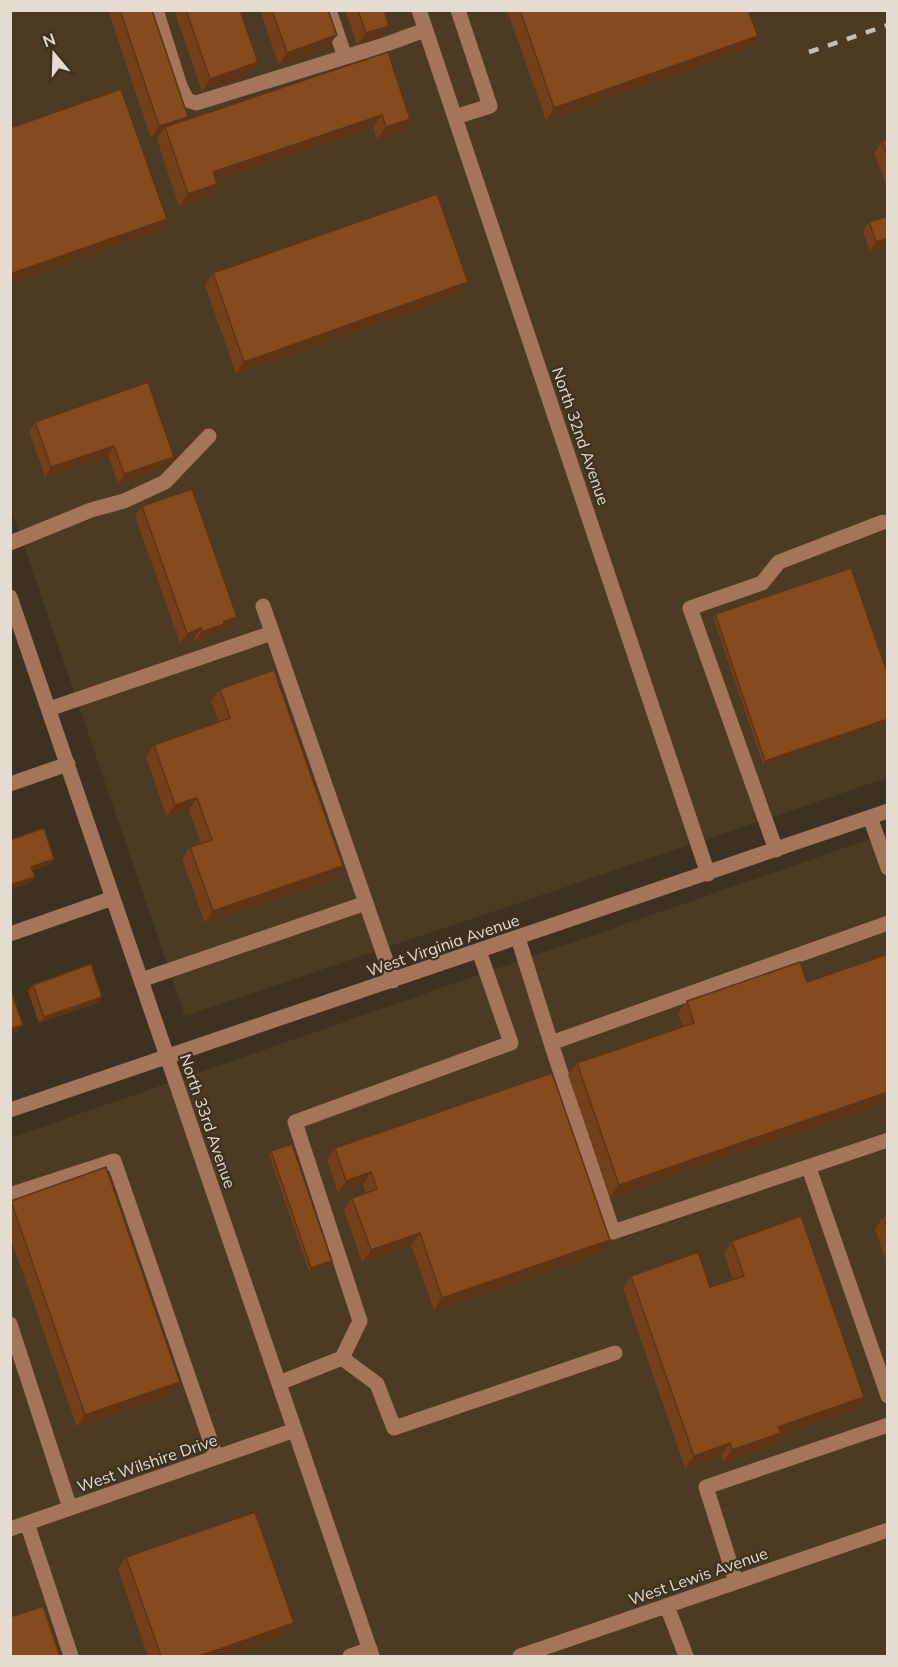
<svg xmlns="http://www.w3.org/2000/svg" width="898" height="1667" viewBox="0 0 898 1667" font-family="Mulish,sans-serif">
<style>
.built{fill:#4c3a23}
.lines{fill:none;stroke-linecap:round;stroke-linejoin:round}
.minor{stroke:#a5755b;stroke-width:15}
.rail{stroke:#c8bfb3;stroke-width:4.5;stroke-dasharray:10 10;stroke-linecap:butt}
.wall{fill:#73401b}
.shaded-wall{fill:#5e3416}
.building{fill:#864a1f;stroke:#5e3416;stroke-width:1.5}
.labels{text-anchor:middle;stroke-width:4.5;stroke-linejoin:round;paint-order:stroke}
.street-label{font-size:16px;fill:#e4dcd1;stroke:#3e3120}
</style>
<rect width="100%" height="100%" fill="#3e3120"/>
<path class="built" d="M10,11H887V778L185,1016L11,508Z
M887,833V1656H11L10,1138Z"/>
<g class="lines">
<path class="minor" d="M156,10L180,86L187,100L196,103L384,45L425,30
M329,10L345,57
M419,10L708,874
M455,117L490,106L458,10
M10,543L91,510L124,501L165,482L209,436
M10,597L372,1656
M263,606L393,981
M49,709L272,633
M10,784L68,764
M870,817L888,868
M776,850L690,608L762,583L779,562L883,522
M10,934L113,898
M518,938L551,1043L888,923
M141,980L366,903
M551,1043L613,1232L888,1140
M10,1110L888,811
M809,1168L888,1396
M10,1195L114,1161L216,1457
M10,1324L70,1508
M342,1358L377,1384L394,1428L615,1353
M279,1383L342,1358L360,1321L295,1122L511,1043L479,951
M27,1523L71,1656
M10,1529L295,1430
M736,1582L706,1487L888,1425
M667,1606L686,1656
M350,1656L370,1649
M520,1656L888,1530"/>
<path class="rail" d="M809,52L888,25"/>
</g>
<path class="wall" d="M108,10H152L188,117L185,120L388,52L410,119L402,131L377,139L373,127L216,180L217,184L209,196L179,206L157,139L159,136L151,138Z
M174,10H240L250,74L202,91Z
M260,10H328V47L279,65Z
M345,10H384L381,38L357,45Z
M507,10H748L758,36L749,48L546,120Z
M888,139V190L874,153L882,141Z
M869,222L888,245L870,251L863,231Z
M213,273L460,294L236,374L205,285Z
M148,382L167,467L118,484L108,455L45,477L29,431L35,422Z
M142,506L231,626L220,630L218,633L195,641L194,638L180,643L135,516Z
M715,614L888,675V722L763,764L713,617Z
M220,689L343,866L335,878L205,923L182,859L190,847L201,844L189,810L167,817L146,757L154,745L219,722L211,701Z
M888,954V1101L610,1197L568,1075L577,1063L683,1026L678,1013L687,1001L807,982Z
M33,985L102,997L98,1003L39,1023L28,991Z
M335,1148L610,1240L602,1252L434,1310L411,1245L362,1262L344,1210L352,1198L366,1193L363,1184L338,1193L327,1160Z
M271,1151L330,1264L309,1271L269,1155Z
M11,1201L180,1382L172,1394L77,1427L10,1236Z
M888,1216V1266L875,1229L883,1217Z
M732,1241L864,1397L855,1409L779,1436L772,1445L723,1462L721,1455L685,1468L623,1288L631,1276L710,1287L733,1280L724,1253Z
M126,1557L286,1635L225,1656H148L118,1569Z"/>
<path class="shaded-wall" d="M389,26L381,38L357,45L366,33Z
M337,35L328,47L279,65L287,53Z
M758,36L749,48L546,120L554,108Z
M258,62L250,74L202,91L210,79Z
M382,115L373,127L205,184L213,172Z
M188,117L179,129L165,127L159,136L151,138L159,126Z
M410,119L402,131L377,139L386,127Z
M217,184L209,196L179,206L188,194Z
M167,219L159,231L10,283V274Z
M888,238V245L870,251L876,242Z
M468,282L460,294L236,374L244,362Z
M114,446L108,455L45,477L51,467Z
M174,457L167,467L118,484L124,474Z
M237,617L231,626L220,630L218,633L195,641L202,632L223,622Z
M201,628L194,638L180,643L187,634Z
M888,719V722L763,764L765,761Z
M197,798L189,810L167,817L175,805Z
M54,859L50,865L27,873L31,867Z
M343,866L335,878L205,923L213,911Z
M35,877L30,883L10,890V885Z
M102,997L98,1003L39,1023L44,1017Z
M23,1025L19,1031L10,1034V1029Z
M888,1092V1101L610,1197L619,1185Z
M371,1172L363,1184L338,1193L346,1181Z
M420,1233L411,1245L362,1262L371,1250Z
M610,1240L602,1252L434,1310L442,1298Z
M332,1261L330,1264L309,1271L311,1268Z
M180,1382L172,1394L77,1427L85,1415Z
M864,1397L855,1409L779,1436L772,1445L723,1462L732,1450L778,1427Z
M730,1443L721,1455L685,1468L694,1456Z
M294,1623L286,1635L225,1656H199Z"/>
<path class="building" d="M120,10H152L188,117L159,126Z
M186,10H240L258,62L210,79Z
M272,10H328L337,35L287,53Z
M358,10H384L389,26L366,33Z
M520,10H748L758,36L554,108Z
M388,52L410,119L386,127L382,115L213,172L217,184L188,194L165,127Z
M121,89L167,219L10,274V128Z
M888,139V155L882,141Z
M437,194L468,282L244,362L213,273Z
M888,216V238L876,242L869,222Z
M148,382L174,457L124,474L114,446L51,467L35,422Z
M192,489L237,617L223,622L224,624L202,632L201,628L187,634L142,506Z
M851,568L888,675V719L765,761L715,614Z
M274,670L343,866L213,911L190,847L212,840L197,798L175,805L154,745L230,718L220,689Z
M44,828L54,859L31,867L35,877L10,885V840Z
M888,954V1092L619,1185L577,1063L694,1023L687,1001L800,962L807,982Z
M91,964L102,997L44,1017L33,985Z
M10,988L23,1025L10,1029Z
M552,1073L610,1240L442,1298L420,1233L371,1250L352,1198L377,1189L371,1172L346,1181L335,1148Z
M292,1144L332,1261L311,1268L271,1151Z
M106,1167L180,1382L85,1415L11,1201Z
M801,1216L864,1397L778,1427L781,1433L732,1450L730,1443L694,1456L631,1276L698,1252L710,1287L744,1276L732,1241Z
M888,1216V1230L883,1217Z
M255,1512L294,1623L199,1656H161L126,1557Z
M43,1606L60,1656H10V1617Z"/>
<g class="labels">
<g class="street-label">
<text transform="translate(581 436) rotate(71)" y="6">North 32nd Avenue</text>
<text transform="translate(443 945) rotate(-19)" y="6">West Virginia Avenue</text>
<text transform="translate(208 1121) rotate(71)" y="6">North 33rd Avenue</text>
<text transform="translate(147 1463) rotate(-19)" y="6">West Wilshire Drive</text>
<text transform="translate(698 1576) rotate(-19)" y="6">West Lewis Avenue</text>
</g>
</g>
<rect width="898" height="1667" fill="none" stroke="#e4dcd1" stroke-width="24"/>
<g transform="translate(54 54) rotate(341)" stroke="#3e3120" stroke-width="4.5" paint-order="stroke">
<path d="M0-4.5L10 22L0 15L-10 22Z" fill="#e4dcd1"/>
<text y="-9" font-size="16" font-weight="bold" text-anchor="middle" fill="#e4dcd1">N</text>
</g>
</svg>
